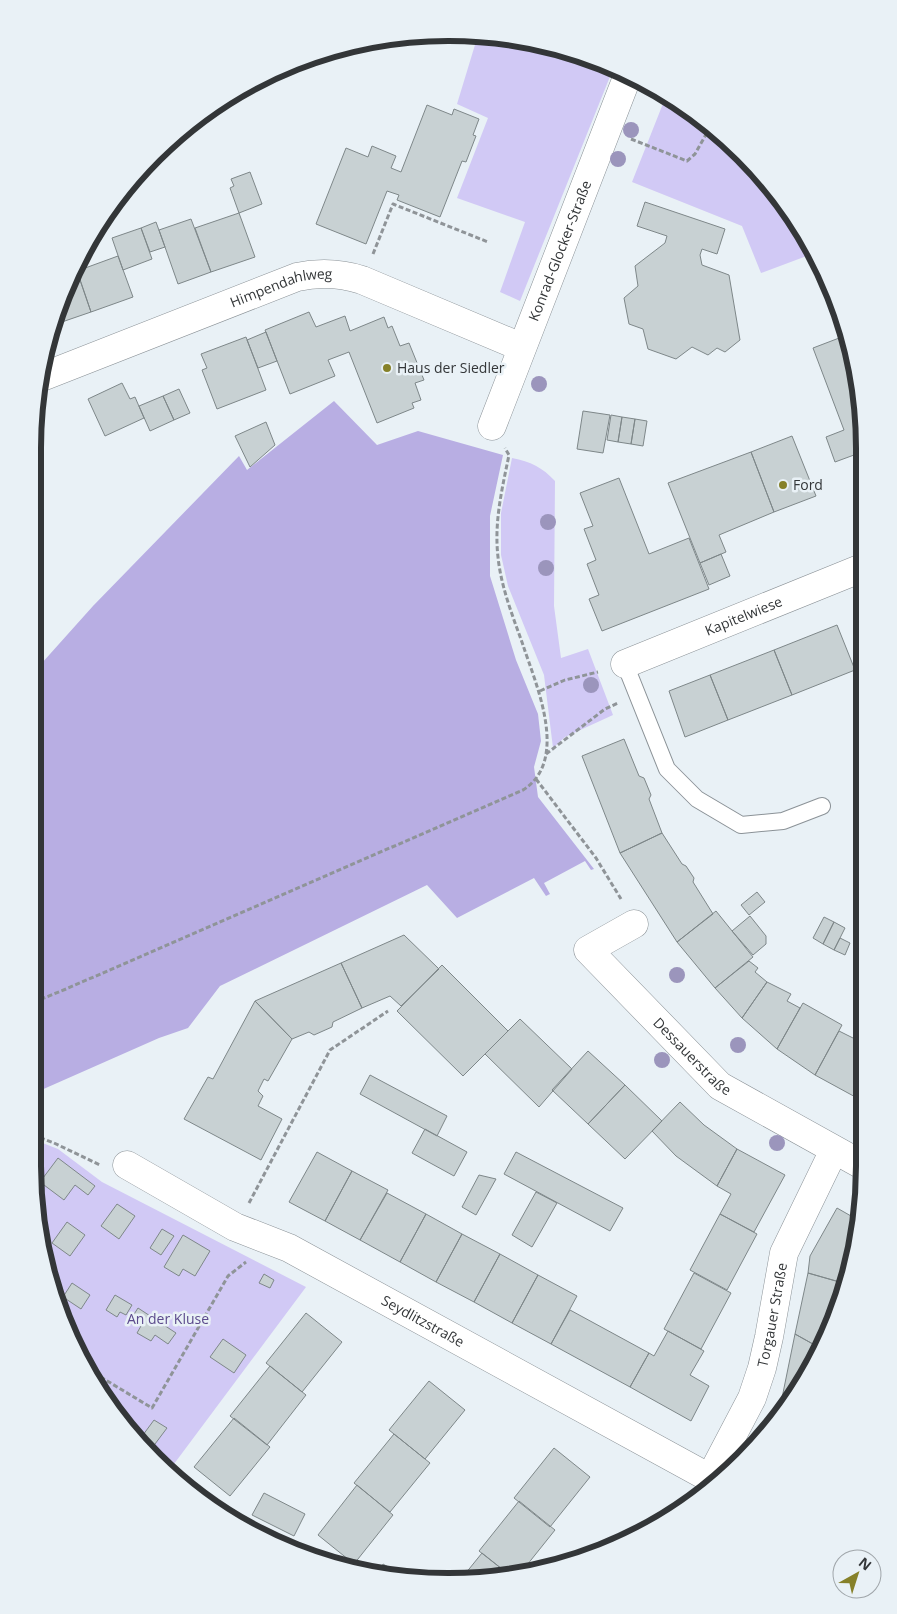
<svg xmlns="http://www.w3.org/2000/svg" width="897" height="1614" viewBox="0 0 897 1614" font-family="'Open Sans',sans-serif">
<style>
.green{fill:#d1c9f5}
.forest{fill:#b8aee3}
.building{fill:#c8d1d3;stroke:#7e8789}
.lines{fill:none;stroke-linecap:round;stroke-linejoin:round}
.service-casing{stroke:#8b9297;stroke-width:18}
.minor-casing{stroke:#8b9297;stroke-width:29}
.path{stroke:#8f9498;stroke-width:3;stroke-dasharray:5 2.5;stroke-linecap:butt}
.service{stroke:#fff;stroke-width:16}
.minor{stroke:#fff;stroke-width:28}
.tree{fill:#9b95bc}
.poi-dot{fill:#868129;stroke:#e9f1f6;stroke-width:2}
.labels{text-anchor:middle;stroke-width:5;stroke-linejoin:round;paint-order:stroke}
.street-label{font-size:14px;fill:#333638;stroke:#e9f1f6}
.poi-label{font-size:14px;fill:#333638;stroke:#e9f1f6;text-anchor:start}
.park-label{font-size:14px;fill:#5b4a8c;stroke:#e9f1f6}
.rim{fill:none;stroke:#333638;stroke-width:6}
</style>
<rect width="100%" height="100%" fill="#e9f1f6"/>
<path class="green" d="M478,35C524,37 572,50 613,69L520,301L500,292L525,222L457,198L488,118L457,104Z
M666,96L742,154L795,218L812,254L761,273L742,226L632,182Z
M512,458C531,462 542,467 555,481L554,606L561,658L588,649L613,715L565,737L553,748L544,675L508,586L501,555V513Z
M35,1140L58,1149L102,1182L306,1287L171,1468L118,1419L54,1299L33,1166V1141Z"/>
<path class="forest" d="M334,401L377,445L418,431L503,455L490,516V576L516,660L538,714L541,741L534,767L538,797L594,869L591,870L585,861L544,883L550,894L546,896L534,878L457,918L427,885L220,986L188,1028L159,1038L39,1091L33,1110V673L93,606L239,456L247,470Z"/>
<path class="building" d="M427,105L452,115L454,109L479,119L473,135L476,136L466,162L462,161L440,217L397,200L399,195L387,191L366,244L316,224L346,148L368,157L372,146L396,156L391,168L401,172Z
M250,172L262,204L239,213L230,188L234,186L231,179Z
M645,202L725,229L717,254L702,249L700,255L702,265L729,275L740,340L725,352L717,348L708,355L692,347L676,359L648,349L643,329L629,324L624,298L638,286L635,266L665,243L667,236L637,226Z
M239,213L255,257L211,272L195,228Z
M191,219L211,272L178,284L159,230Z
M156,222L165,247L150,252L141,228Z
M141,228L152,259L123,270L112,238Z
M118,256L133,297L91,312L77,271Z
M77,271L91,312L56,324L54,315L74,272Z
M309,312L316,327L345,316L350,331L384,317L388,328L392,326L400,346L409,343L424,380L415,383L421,400L412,403L414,408L377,423L349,352L328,360L335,376L290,394L265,330Z
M266,332L277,361L258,368L247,340Z
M847,335L861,394V473L854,455L835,462L826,437L844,430L813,348Z
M246,337L266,390L217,409L202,370L207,368L201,354Z
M122,383L130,399L135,397L144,418L105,436L88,399Z
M179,389L190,413L174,420L163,396Z
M163,396L174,420L150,431L139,406Z
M583,411L610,415L603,453L577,449Z
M611,415L622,417L618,442L607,440Z
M622,417L635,419L631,444L618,442Z
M635,419L647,421L643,446L631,444Z
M266,422L275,445L250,467L235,436Z
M792,436L816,496L774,512L751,452Z
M751,452L774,512L719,535L726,552L700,563L668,483Z
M619,478L649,554L689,538L709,589L602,631L589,599L599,595L587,564L596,560L584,529L593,526L580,493Z
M721,554L730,576L709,585L700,563Z
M837,625L855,670L792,695L774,650Z
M774,650L792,695L728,720L710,675Z
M710,675L728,720L685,737L669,691Z
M624,739L639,776L644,778L651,795L649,799L662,833L620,853L582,756Z
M662,833L682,864L686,866L694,878L693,882L713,914L677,942L620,853Z
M757,892L765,902L749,915L741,905Z
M716,911L753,957L715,988L677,942Z
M750,916L766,936V944L753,955L732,931Z
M824,917L834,922L823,944L813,938Z
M834,922L845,928L834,950L823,944Z
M404,935L439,969L401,1006L390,996L362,1008L341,963Z
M840,938L850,943L845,955L834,950Z
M749,961L758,968L755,972L767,982L742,1018L715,988Z
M341,963L362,1008L333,1022L332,1027L314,1035L309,1032L292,1039L255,1001Z
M442,965L508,1031L463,1076L397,1011Z
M767,982L791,994L787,1001L800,1008L777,1049L742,1018Z
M255,1001L292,1039L268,1081L264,1079L258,1091L263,1096L258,1106L282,1119L261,1160L184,1119L208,1077L213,1079Z
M803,1003L842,1025L815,1075L777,1049Z
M520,1019L572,1069L539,1107L485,1054Z
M839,1031L857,1040L862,1038L863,1091L859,1099L815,1075Z
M588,1051L625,1085L588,1124L552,1090Z
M370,1075L447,1116L437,1136L360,1094Z
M625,1085L662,1121L625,1159L588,1124Z
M680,1102L704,1125L737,1149L717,1186L676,1156L652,1131Z
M425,1129L467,1152L454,1176L412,1153Z
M737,1149L785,1175L754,1232L720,1214L731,1194L717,1186Z
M317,1152L352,1171L325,1221L289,1202Z
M516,1152L623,1208L610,1231L504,1174Z
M58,1158L95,1186L88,1195L75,1185L64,1200L40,1182Z
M352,1171L388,1190L360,1240L325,1221Z
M479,1175L496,1179L476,1215L462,1207Z
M536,1192L557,1203L532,1247L512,1235Z
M387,1193L426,1214L400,1262L360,1240Z
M117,1204L135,1216L119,1239L101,1226Z
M837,1208L858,1220L848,1273L842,1270L840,1282L808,1273L810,1256Z
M426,1214L462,1234L436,1282L400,1262Z
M720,1214L757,1234L727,1290L690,1270Z
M67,1222L85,1235L70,1256L52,1243Z
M162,1229L174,1236L161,1255L150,1248Z
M462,1234L500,1254L474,1302L436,1282Z
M183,1235L210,1251L195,1276L183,1269L179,1276L164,1267Z
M500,1254L538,1275L512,1323L474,1302Z
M694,1273L731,1293L701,1349L664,1329Z
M808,1273L846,1284L843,1299L820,1348L795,1334Z
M264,1274L274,1280L270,1288L259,1283Z
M538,1275L577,1296L551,1344L512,1323Z
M72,1283L90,1295L81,1309L63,1297Z
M115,1295L132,1305L126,1315L120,1312L117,1317L106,1310Z
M138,1308L176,1333L168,1344L155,1335L151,1341L137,1333L141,1326L131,1319Z
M570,1310L649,1353L630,1387L551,1344Z
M306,1313L342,1342L302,1392L266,1363Z
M668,1331L704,1351L690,1375L709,1386L691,1421L630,1387L649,1353L654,1356Z
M795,1334L820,1348L809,1374L792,1394L783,1393Z
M223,1339L246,1355L234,1373L210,1357Z
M270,1366L306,1395L267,1445L230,1416Z
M429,1381L465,1410L425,1459L389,1430Z
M783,1393L792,1394L780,1409Z
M234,1418L270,1447L230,1496L194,1467Z
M154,1420L167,1428L152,1448L140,1439Z
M394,1434L430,1463L390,1512L354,1483Z
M554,1448L590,1477L550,1527L514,1498Z
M357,1485L393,1515L354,1564L318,1535Z
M264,1493L305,1514L294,1536L252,1515Z
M519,1501L555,1530L523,1570L507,1573L479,1551Z
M482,1553L507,1573L475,1581L461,1579Z
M383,1564L399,1573L380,1571Z"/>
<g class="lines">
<defs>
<path id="service" d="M625,664L667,769L697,799L741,825L783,821L822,806"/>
<g id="minor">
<path id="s1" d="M42,377L297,277C320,272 340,273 362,280L521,347"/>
<path id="s2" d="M492,426L628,75"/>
<path id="s3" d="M625,664L862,568"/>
<path id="s4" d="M634,924L588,950L720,1086L864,1166"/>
<path id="s5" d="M127,1165L235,1227L289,1248L717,1482"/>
<path id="s6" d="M710,1478L752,1398L762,1368L769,1337L784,1253L834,1150"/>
</g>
</defs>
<use href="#service" class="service-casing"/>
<use href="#minor" class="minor-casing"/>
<path class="path" d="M631,139L687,161L695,154L709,129
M373,254L393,204L488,242
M540,691L565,680L598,672
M546,754L605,709L618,703
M536,779L596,858L621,899
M33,1000L44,998L66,989L523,790C570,760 536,685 523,645C513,617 501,587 498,557C494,522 502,489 509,455L505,448
M33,1135L54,1143L100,1165
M249,1203L330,1050L388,1011
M94,1373L152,1408L228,1276L246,1262"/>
<use href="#service" class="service"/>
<use href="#minor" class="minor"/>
</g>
<g class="tree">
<circle cx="631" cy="130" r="8"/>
<circle cx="618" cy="159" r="8"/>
<circle cx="539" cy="384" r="8"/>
<circle cx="548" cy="522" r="8"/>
<circle cx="546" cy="568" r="8"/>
<circle cx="591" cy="685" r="8"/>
<circle cx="677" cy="975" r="8"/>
<circle cx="738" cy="1045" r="8"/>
<circle cx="662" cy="1060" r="8"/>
<circle cx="777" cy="1143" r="8"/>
</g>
<g class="poi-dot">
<circle cx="387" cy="368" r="5"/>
<circle cx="783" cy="485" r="5"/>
</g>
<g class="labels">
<g class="street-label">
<text dy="5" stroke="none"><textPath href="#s2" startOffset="188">Konrad-Glocker-Straße</textPath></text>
<text dy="5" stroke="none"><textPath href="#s1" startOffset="256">Himpendahlweg</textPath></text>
<text dy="5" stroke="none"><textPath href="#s3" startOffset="128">Kapitelwiese</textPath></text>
<text dy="5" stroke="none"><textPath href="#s4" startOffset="202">Dessauerstraße</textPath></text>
<text dy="5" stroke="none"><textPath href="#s6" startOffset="176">Torgauer Straße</textPath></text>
<text dy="5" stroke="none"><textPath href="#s5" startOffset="335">Seydlitzstraße</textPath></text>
</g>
<g class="poi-label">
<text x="397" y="373">Haus der Siedler</text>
<text x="793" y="490">Ford</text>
</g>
<g class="park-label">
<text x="168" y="1324">An der Kluse</text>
</g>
</g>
<path d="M0 0H897V1614H0ZM448 41H449A407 407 0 0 1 856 448V1166A407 407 0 0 1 449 1573H448A407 407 0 0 1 41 1166V448A407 407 0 0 1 448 41Z" fill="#e9f1f6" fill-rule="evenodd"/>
<path class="rim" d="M448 41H449A407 407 0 0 1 856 448V1166A407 407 0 0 1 449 1573H448A407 407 0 0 1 41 1166V448A407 407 0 0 1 448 41Z"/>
<g transform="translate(857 1574) rotate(39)"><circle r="24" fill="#e9f1f6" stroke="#a0a6aa"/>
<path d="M0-4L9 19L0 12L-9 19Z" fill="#868129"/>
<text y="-8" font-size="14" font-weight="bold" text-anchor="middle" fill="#333638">N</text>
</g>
</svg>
